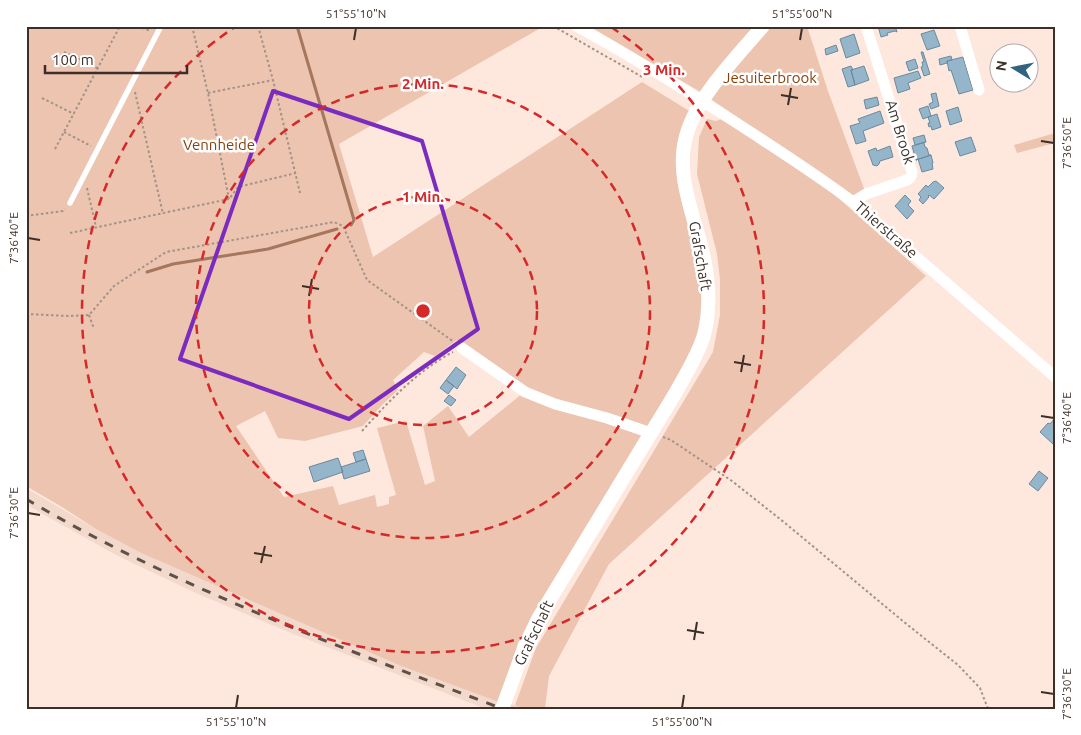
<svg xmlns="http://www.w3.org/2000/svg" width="1081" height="735" viewBox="0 0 1081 735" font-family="Ubuntu,sans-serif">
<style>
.built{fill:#f3d9cc}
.green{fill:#ecc4af;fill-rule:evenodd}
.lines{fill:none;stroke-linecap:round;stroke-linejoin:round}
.stream{stroke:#a5775e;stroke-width:3}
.building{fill:#94b5ca;stroke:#698a9e}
.path{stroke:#a49289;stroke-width:2;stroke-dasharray:2.5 2.5;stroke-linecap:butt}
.service{stroke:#fff;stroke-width:5.5}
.minor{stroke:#fff;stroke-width:11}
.tertiary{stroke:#fff;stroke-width:14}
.rail{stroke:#5f5048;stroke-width:3;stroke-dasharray:9 9;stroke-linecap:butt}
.marked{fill:none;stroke:#7b2cbf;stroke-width:4;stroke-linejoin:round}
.ticks{fill:none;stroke:#3d2f28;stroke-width:2}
.ring{fill:none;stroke:#d62828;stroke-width:2.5;stroke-dasharray:9 6}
.labels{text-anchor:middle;stroke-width:5;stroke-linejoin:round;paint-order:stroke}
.park-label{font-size:15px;fill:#88400b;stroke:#fff}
.street-label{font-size:15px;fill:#3d2f28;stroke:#fff}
.centre{fill:#d62828;stroke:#fff;stroke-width:2.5}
.ring-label{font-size:15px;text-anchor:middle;font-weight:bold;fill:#d62828;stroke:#fff;stroke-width:5;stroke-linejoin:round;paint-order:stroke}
.neatline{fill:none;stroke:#3d2f28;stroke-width:2}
.ticks-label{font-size:12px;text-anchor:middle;fill:#3d2f28}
</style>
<rect width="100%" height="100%" fill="#fee8dd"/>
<path class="built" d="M26,488L96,529L139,552L499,702L515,705L525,709H486L291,633L198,594L118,556L39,512L26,504Z"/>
<path class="green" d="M26,26H544L339,144L373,257L642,82L691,112L679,139L701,263L703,316L693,351L518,643L499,702L399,665L139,552L96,529L62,507L26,486ZM457,340L529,388L469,437L448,406L423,426L435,481L425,485L406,421L377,428L396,495L389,497V504L377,507L375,495L339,505L333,486L284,497L236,426L265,411L278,438L305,441L363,426L383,404L398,390L393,380L424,352L435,356Z
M589,26H807L828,91L866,194L857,199L699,91Z
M724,118L818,180L926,276L609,564L549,676L545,709H525L515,705L536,648L713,352L720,315V280L717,254L697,174L699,137L707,119L716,121Z
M1055,133V143L1017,153L1014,145Z"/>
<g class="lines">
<path class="stream" d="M297,26L354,220L351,225
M147,272L173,264L268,249L337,229"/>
</g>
<path class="building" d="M878,26H895L897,32L895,31L887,33L888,35L881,37Z
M934,30L940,46L927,50L921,34Z
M854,34L860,53L846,58L840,39Z
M836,45L838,51L826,55L825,49Z
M921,52H923L930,74L924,76L921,67L923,66L922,62H924Z
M951,56L952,60L947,61V63L940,65L939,59Z
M963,57L973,90L959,94L951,70L949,71L947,61Z
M915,59L918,68L909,71L906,62Z
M851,66L853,70H851L855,85L848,87L842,69Z
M864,66L869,80L855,85L851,70Z
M918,71L921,78L908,83L910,89L898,93L894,78Z
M936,93L939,106L931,109L929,104L933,102L931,94Z
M877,97L879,105L866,109L864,100Z
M928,106L931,116L923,119L919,109Z
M958,107L962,121L950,125L946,111Z
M880,111L884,123L863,131L866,141L856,144L850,126L860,123L858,119Z
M937,114L941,127L932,130L931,126L929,127L928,123H930L928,117Z
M924,135L926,142L915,145L913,138Z
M971,137L976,151L960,156L955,142Z
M925,142L924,143L925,147L927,148L929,155H931L916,160L912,146Z
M890,146L893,157L880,161L879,164L877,166L873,165L868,151L876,148L877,151Z
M931,155L933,163H932L933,169L922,172L918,159L916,160Z
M936,181L944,188L934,199L929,195L928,196L929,197L923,204L919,200L921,197L918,194L926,185L928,187L933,182Z
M905,195L911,201L908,205L914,211L907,219L895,206Z
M456,367L466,375L457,389L446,380Z
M446,380L454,386L448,394L440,388Z
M449,395L456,400L451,406L444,401Z
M1055,418V443L1053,444L1040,432L1048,423L1050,424Z
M363,450L366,459L356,462L353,453Z
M338,458L343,472L314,482L309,467Z
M366,459L370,471L344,479L341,467Z
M1039,471L1048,478L1038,491L1029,484Z"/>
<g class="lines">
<path class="path" d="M137,26L151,31
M192,26L208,93L229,199
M258,26L273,80L300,193
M553,26L644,78
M64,52L97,68
M135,92L163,214
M208,93L273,80
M42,98L74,114
M64,132L91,146
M55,149L120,26
M87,188L96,227
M26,216L63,211L65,209
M70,233L229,199L238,187L296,173
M26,314L69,316L89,315L114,286L166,252L334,222L343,226L367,280L454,342
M89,315L94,329
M362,431C389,401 417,371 453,352
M663,437L671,440L732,481L785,523L904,622L958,665L980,688L988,709"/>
<path class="service" d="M70,203L161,26"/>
<path class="minor" d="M576,26C635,58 692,94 749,131C784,154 820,177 853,202L1055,377
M960,26L979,90
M853,202L866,194L907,180C911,178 912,176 912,172L866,26
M462,348L525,392L555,404L607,418L651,433"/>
<path class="tertiary" d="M502,709L525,646L538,619C574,560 610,500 646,441C656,425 666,409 676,392C686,374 698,355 704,335C710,312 709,286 705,263C697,220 672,174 688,130C700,94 738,55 763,26"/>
<path class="rail" d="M26,499C177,588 340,647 503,709"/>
</g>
<path class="marked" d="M273,91L422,141L478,329L349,419L180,359Z"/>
<path class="ticks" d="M354,40L356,28M800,40L802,28M781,95L798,98M788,105L791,88M1041,141L1054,143M28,238L40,240M302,286L319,289M309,296L312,279M734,362L751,365M741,372L744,355M1041,416L1054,418M28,513L40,515M254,553L272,556M261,563L265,546M687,630L704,633M694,640L697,622M1041,692L1054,694M236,708L238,695M682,708L684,695"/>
<g class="ring">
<circle cx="423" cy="311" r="114"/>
<circle cx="423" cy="311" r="227"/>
<path d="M611 27A341 341 0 1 1 235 27"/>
</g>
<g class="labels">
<g class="park-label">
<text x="770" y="83">Jesuiterbrook</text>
<text x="219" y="150">Vennheide</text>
</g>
<g class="street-label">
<text transform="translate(900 132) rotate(73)" y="5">Am Brook</text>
<text transform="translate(886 230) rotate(41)" y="5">Thierstraße</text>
<text transform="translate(700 256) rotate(80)" y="5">Grafschaft</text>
<text transform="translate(534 633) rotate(-64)" y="5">Grafschaft</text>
</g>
</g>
<circle cx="423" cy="311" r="8" class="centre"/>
<g class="ring-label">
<text x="664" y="75">3 Min.</text>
<text x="423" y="89">2 Min.</text>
<text x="423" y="202">1 Min.</text>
</g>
<rect width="1081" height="735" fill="none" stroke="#ffffff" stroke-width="55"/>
<g transform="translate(1014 68) rotate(280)"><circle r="24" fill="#ffffff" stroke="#b1aca9"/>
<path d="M0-4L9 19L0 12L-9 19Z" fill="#316481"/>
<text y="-8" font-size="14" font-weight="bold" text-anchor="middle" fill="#3d2f28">N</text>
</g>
<path d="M45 65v8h142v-8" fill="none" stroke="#3d2f28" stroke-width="2.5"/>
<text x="52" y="65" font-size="15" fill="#3d2f28" stroke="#ffffff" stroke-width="4" paint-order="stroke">100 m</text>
<rect x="28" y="28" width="1026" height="680" class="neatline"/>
<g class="ticks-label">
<text x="356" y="18">51°55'10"N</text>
<text x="802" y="18">51°55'00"N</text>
<text transform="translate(1067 143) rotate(-90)" y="4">7°36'50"E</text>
<text transform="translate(14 238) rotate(-90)" y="4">7°36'40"E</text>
<text transform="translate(1067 418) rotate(-90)" y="4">7°36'40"E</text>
<text transform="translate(14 513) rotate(-90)" y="4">7°36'30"E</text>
<text transform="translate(1067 694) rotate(-90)" y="4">7°36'30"E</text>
<text x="236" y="726">51°55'10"N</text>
<text x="682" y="726">51°55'00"N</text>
</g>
</svg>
